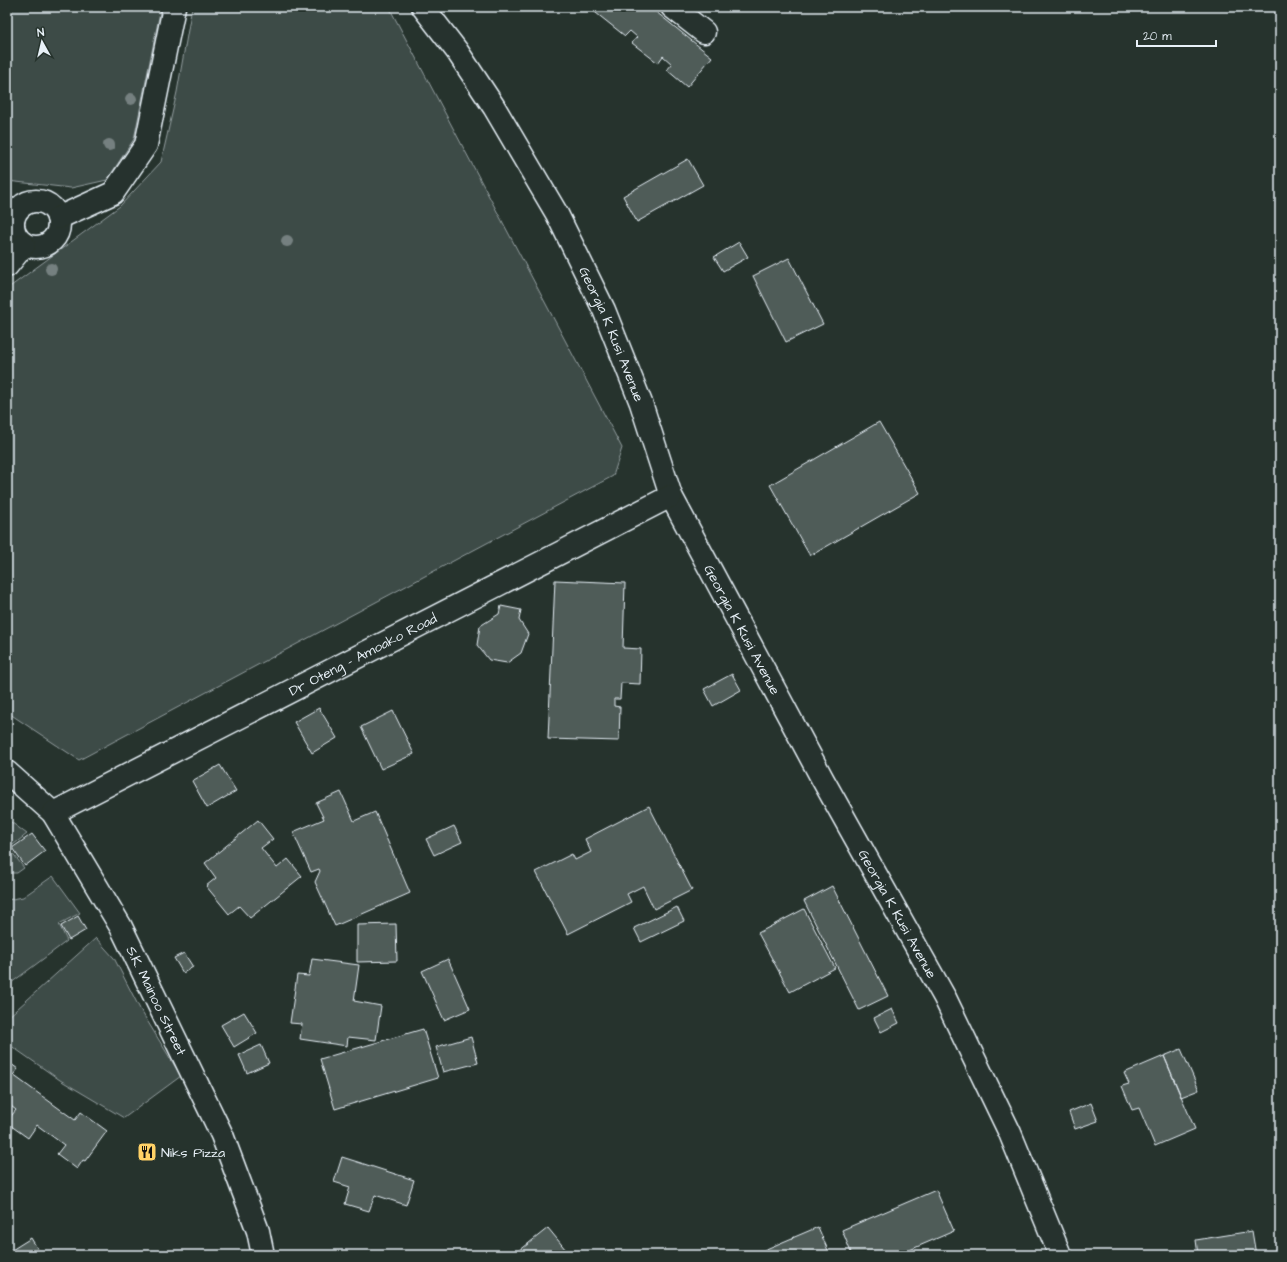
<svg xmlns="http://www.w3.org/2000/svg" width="1287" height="1262" viewBox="0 0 1287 1262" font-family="'Architects Daughter',sans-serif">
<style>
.green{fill:#3e4b47;stroke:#939ea0}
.building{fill:#505c59;stroke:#e8f1f8}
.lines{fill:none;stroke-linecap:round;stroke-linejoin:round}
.minor-casing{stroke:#e8f1f8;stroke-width:25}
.minor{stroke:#26332d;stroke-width:22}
.tree{fill:#758080}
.labels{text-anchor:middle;stroke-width:3.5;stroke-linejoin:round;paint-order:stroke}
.street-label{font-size:14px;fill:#e8f1f8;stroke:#26332d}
.poi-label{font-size:14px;fill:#e8f1f8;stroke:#26332d;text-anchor:start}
</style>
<rect width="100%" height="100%" fill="#26332d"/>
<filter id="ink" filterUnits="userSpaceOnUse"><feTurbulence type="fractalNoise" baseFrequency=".025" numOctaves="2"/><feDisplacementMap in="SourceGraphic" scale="8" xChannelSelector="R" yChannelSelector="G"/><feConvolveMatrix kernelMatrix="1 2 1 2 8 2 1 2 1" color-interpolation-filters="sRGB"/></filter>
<g filter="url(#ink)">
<path class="green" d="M7,7H161L134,139L107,180L71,188L7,181Z
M192,7H389L622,448L613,476L79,760L7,712V289L120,206L161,162L177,92Z
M7,819L27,834L9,848L24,868L17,873H7Z
M53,876L80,913L59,924L67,941L7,986V900L23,897Z
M96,938L114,958L140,1009L181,1076L124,1118L60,1080L7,1043V1018Z"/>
<path class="building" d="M593,7H650L712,57L687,87L667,70L672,64L663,56L658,63L632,43L637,37L630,31L625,36L591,9Z
M688,159L703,185L637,222L623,196Z
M739,242L748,257L723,271L714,257Z
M789,258L823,324L786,342L753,276Z
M879,422L920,493L810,556L770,485Z
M555,580L625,583L623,648L641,649L640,684L621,683L620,699H614V706L620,707L619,741L548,739Z
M501,606L521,610L519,620L528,634L521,653L507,663L489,660L477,645L480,626L499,614Z
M732,674L741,690L713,706L704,689Z
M319,708L337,738L312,753L294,722Z
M393,711L414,754L381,769L361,727Z
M220,765L236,791L207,808L192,781Z
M341,792L354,821L375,812L410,893L335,926L315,882L320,871L319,869L311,872L293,832L324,819L316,803Z
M649,806L692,890L654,909L643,886L627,894L631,902L568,934L536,872L572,854L575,860L591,852L585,839Z
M258,820L273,839L261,848L277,868L288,859L302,876L250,918L239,906L229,914L206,886L216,878L205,863Z
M454,826L462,842L434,855L426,839Z
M32,834L45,851L25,866L12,848Z
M832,886L888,996L859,1010L804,901Z
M677,907L684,921L641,942L634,928Z
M804,909L835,968L790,992L758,933Z
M78,916L86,930L69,940L61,926Z
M396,924L397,961L357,962V925Z
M184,953L193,967L183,973L174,958Z
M312,959L359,965L354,1001L381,1006L376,1040L348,1037L347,1046L300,1039L302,1024L290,1023L297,975L309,976Z
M448,959L470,1009L444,1020L422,971Z
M892,1009L899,1023L881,1032L874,1018Z
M244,1012L257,1033L234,1047L221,1025Z
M423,1029L438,1078L335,1109L320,1059Z
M471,1037L478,1063L443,1072L436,1047Z
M261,1045L269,1063L247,1073L239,1055Z
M1181,1049L1199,1090L1181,1097L1164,1056Z
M1164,1056L1195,1129L1155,1146L1139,1108L1132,1110L1122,1086L1129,1084L1124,1073Z
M7,1061L18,1069L13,1075L75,1120L81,1112L107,1131L85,1161L83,1160L77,1169L57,1154L64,1145L37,1125L28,1138L7,1123V1121L16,1110L7,1103Z
M1091,1103L1098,1121L1075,1129L1069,1112Z
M342,1157L414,1180L406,1205L375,1195L369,1211L345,1204L350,1187L334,1182Z
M936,1190L954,1231L898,1255H852L842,1230Z
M818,1227L830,1255H767L764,1250Z
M548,1228L566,1250L560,1255H514Z
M1252,1231L1256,1255H1198L1196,1240Z
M31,1238L40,1253L37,1255H7V1253Z
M612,1250L613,1255H595Z"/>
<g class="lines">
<defs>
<g id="minor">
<path id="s1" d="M423,7L457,51L494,107L557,214L604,310L641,403L671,496L823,780L945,998L1010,1133L1060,1255"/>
<path d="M672,7L704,32"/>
<circle cx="36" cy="224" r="23"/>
<path d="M58,218L113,193L146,145L174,7"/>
<path d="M7,266L24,245"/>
<path id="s2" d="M7,772L53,813L121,927L222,1135L258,1231L263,1255"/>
<path id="s3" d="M53,813L671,496"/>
</g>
</defs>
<use href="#minor" class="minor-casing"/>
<use href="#minor" class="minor"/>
</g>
<g class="tree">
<circle cx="131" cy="99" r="6"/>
<circle cx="109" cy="145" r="6"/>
<circle cx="287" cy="241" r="6"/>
<circle cx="51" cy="269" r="6"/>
</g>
</g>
<defs>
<symbol id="restaurant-square" viewBox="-11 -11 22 22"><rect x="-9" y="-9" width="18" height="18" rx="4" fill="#ffd166" stroke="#26332d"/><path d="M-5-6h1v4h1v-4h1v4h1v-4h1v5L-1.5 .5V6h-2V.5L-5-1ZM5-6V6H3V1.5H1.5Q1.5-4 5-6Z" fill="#111"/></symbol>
</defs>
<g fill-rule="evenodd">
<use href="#restaurant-square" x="136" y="1141" width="22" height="22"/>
</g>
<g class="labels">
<g class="street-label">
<text dy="5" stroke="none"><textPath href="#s1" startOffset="379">Georgia K Kusi Avenue</textPath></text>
<text dy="5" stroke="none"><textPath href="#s1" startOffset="703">Georgia K Kusi Avenue</textPath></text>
<text dy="5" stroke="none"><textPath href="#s3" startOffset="348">Dr Oteng - Amoako Road</textPath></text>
<text dy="5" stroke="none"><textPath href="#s1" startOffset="1027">Georgia K Kusi Avenue</textPath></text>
<text dy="5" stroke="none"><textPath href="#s2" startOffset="276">S.K. Mainoo Street</textPath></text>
</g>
<g class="poi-label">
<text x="161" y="1157">Niks Pizza</text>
</g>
</g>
<rect width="1287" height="1262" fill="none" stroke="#26332d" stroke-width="24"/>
<rect x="12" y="12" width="1263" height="1238" fill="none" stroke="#e8f1f8" stroke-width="1.5" filter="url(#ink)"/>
<g transform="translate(42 42) rotate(352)" stroke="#26332d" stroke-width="3" paint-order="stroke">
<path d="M0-3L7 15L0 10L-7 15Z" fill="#e8f1f8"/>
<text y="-6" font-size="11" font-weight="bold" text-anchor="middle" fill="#e8f1f8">N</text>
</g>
<path d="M1137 40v6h79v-6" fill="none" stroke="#e8f1f8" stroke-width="2"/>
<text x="1143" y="40" font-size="12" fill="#e8f1f8" stroke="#26332d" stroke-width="3" paint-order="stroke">20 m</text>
</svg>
